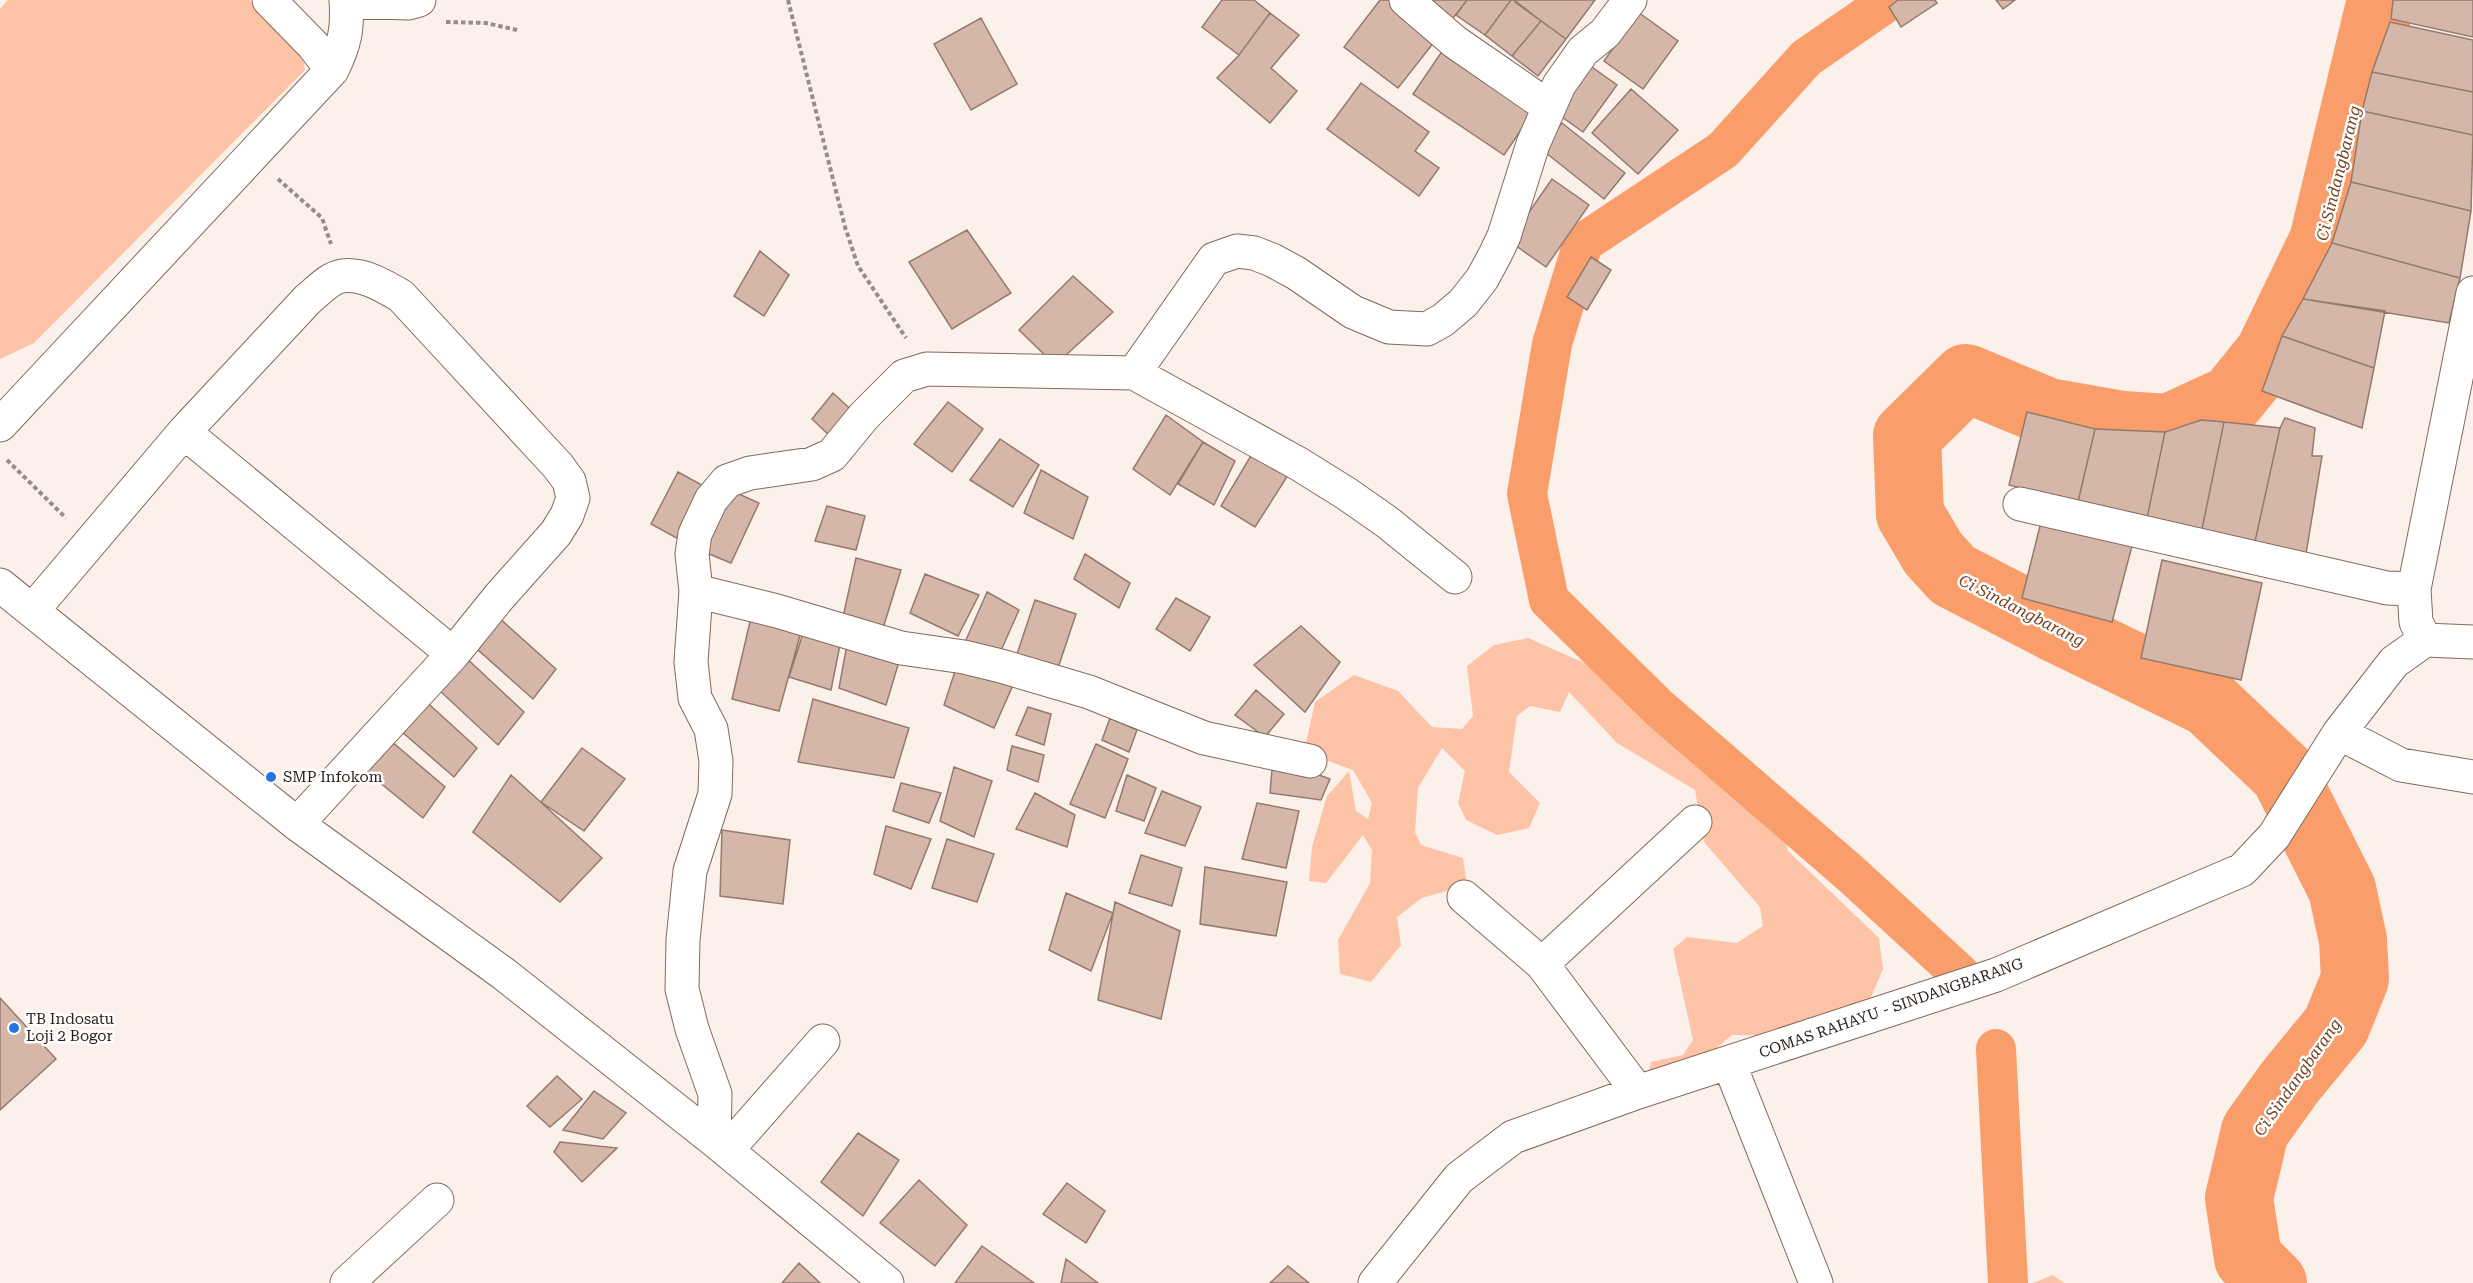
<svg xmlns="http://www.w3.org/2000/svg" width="2473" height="1283" viewBox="0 0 2473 1283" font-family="'Roboto Serif',serif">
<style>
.green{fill:#fdc3a6}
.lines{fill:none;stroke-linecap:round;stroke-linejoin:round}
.canal{stroke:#f99d6b;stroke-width:40}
.river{stroke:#f99d6b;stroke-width:68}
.building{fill:#d4b7a8;stroke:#957a6c;stroke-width:1.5}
.minor-casing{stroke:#83695b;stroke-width:35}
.path{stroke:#978c86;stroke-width:4;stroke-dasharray:4.5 3;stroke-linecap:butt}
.minor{stroke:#fff;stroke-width:33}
.poi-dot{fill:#2873df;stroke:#fff;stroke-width:2}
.labels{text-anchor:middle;stroke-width:5;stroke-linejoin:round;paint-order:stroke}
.poi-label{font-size:15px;fill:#291e19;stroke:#fff;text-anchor:start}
.street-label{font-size:15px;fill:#291e19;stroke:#fff}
.water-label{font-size:16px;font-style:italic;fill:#773c1a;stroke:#fff}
</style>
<rect width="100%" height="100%" fill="#fcf0ea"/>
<path class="green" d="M8,0H249L302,53L305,70L34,343L0,359V9Z
M1528,638L1670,701L1714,736L1779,822L1788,851L1879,938L1883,969L1871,997L1840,1030L1823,1036L1732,1035L1680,1078L1656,1079L1649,1071L1651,1062L1683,1055L1693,1040L1673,949L1687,937L1737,943L1763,926L1760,907L1704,842L1695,790L1617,743L1569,692L1560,712L1530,706L1517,716L1509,772L1540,803L1529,828L1497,835L1466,820L1458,803L1465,771L1442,748L1418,788L1415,832L1421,845L1463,858L1467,885L1422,898L1397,917L1401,945L1371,982L1340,974L1338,940L1370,883L1372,850L1363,835L1326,883L1309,881L1312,847L1327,796L1349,771L1356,811L1368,819L1372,803L1353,770L1304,752L1315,702L1354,675L1398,691L1432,727L1462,729L1473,716L1467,666L1494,645Z
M2053,1275L2064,1283H2033Z"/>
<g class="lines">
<path class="canal" d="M1890,0L1806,58L1723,150L1583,243L1552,344L1527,494L1549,600L1659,708L1851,874L1961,975
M1996,1049L2008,1283"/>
<path class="river" d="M2273,1283L2248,1258L2239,1198L2255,1131L2290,1082L2336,1026L2355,979L2353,940L2342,889L2284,774L2209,703L2057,629L1953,575L1933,553L1910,514L1907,436L1966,378L2048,412L2122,425L2169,428L2232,399L2269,353L2323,241L2381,0"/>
</g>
<path class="building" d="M1222,0H1254L1270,13L1239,55L1202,27Z
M1380,0H1391L1439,36L1398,88L1344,47Z
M1420,0H1467L1450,22Z
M1467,0H1511L1485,35L1456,15Z
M1511,0H1514L1541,21L1512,56L1485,35Z
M1516,0H1595L1566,39L1515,2Z
M1898,0H1935L1937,3L1901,27L1889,7Z
M1996,0H2015L2003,9Z
M2393,0H2473V37L2391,19Z
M1638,12L1678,41L1643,89L1604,61Z
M1270,13L1299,35L1271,68L1297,91L1270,123L1217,78L1239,55Z
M981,18L1017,84L971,110L934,44Z
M1541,21L1566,39L1538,76L1512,56Z
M2390,22L2473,40V92L2372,72Z
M1445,47L1536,108L1504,155L1413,94Z
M1589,65L1617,85L1583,132L1555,112Z
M2372,72L2473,92V135L2362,111Z
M1361,83L1429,132L1415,151L1439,168L1419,196L1327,129Z
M1631,89L1678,130L1638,174L1592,133Z
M2362,111L2473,135L2471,211L2351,182Z
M1562,123L1625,173L1604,199L1541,149Z
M1552,179L1589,205L1546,267L1509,241Z
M2351,182L2471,211L2460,278L2332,243Z
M967,230L1011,293L952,329L909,262Z
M2332,243L2460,278L2449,323L2303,299Z
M760,251L789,275L764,316L734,296Z
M1591,257L1611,270L1587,310L1567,297Z
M1073,276L1113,312L1055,365L1019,330Z
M2303,299L2385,311L2374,368L2282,336Z
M2282,336L2374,368L2362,428L2262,391Z
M833,393L857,415L834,440L812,419Z
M948,402L983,429L952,472L914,444Z
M2027,412L2095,429L2078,502L2009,485Z
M1166,415L1203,442L1170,495L1133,469Z
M2285,418L2315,428L2312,456H2322L2306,554L2254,546L2280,428Z
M2201,420L2224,422L2201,534L2146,523L2165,432Z
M2224,422L2280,428L2254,546L2201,534Z
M2095,429L2165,432L2146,523L2078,502Z
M1000,439L1039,465L1013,507L970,480Z
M1203,442L1235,461L1214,505L1178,484Z
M1256,447L1290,472L1255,527L1221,506Z
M1041,470L1088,497L1073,539L1024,513Z
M678,472L709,489L682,541L651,524Z
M730,490L759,503L731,563L702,551Z
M827,506L865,516L856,550L815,541Z
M2041,522L2132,546L2112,622L2022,598Z
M1085,554L1130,583L1119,608L1074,579Z
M856,558L901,570L880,638L841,626Z
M2162,560L2262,583L2241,680L2141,658Z
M925,574L979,595L958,636L910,613Z
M987,592L1019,610L999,655L966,640Z
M1176,598L1210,617L1190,651L1156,629Z
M1035,600L1076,614L1057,671L1016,657Z
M752,613L801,632L779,711L732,699Z
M498,617L556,669L533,699L477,649Z
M806,624L842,635L831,690L789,677Z
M1301,626L1340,662L1305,712L1254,665Z
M848,639L901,655L886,705L839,688Z
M463,655L524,712L498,745L440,691Z
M959,659L1013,685L994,728L944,705Z
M1256,690L1284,714L1265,737L1235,715Z
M420,696L477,748L454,777L394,725Z
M813,699L909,728L894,778L798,762Z
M1028,707L1051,714L1044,745L1016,735Z
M1110,718L1137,730L1129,752L1102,740Z
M384,735L445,787L423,818L361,767Z
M1096,744L1128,759L1105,818L1070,804Z
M1012,746L1044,755L1038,782L1007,770Z
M582,748L625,779L584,831L541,802Z
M1273,758L1330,779L1321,800L1270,793Z
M954,767L992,781L974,837L940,821Z
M511,775L602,858L560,902L473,832Z
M1127,775L1156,788L1144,821L1116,811Z
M901,783L941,793L929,823L893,811Z
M1162,791L1201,807L1185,846L1145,833Z
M1035,793L1075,815L1067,847L1016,829Z
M1257,803L1299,811L1286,868L1242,859Z
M886,826L931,839L911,889L874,874Z
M722,830L790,840L783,904L720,896Z
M947,839L994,854L977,902L932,888Z
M1141,855L1182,868L1172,906L1129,893Z
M1205,867L1287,882L1276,936L1200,924Z
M1066,893L1113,913L1091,971L1049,950Z
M1115,902L1180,931L1161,1019L1098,1000Z
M0,998L56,1059L0,1110Z
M557,1076L582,1099L550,1127L527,1106Z
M594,1091L626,1113L603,1139L563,1130Z
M858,1133L899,1160L863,1216L821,1182Z
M560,1142L617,1148L582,1182L554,1152Z
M919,1180L967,1225L935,1266L880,1223Z
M1067,1183L1105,1211L1086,1243L1043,1214Z
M982,1246L1034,1283H955Z
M1066,1259L1098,1283H1061Z
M799,1263L820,1283H782Z
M1288,1266L1309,1283H1270Z"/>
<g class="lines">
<defs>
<path id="minor" d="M269,0L313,45L332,70
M1406,0L1455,42L1549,107
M347,1L408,3L419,0
M1134,373L1214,259L1237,251L1254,253L1272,260L1296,273L1353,312L1389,327L1427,329L1443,320L1463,303L1482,279L1495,255L1504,236L1533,144L1559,85L1583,51L1605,33L1630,0
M0,425L332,70C345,44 348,28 346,0
M184,432L453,654
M2020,504L2387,588L2414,589
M0,585L297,824L504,974L714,1140L887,1283
M696,591L777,611L901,648L964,657L1001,666L1089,692L1204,738L1310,761
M32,611L184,432L307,300C317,292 329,278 342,276C363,273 384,286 401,296L558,466L569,481L573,498L567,515L556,533L499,597L453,654L297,824
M2425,640L2416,622L2414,589L2473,293
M2425,640L2473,642
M2339,733L2401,765L2473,777
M1464,897L1542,964L1638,1092
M1542,964L1695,822
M1729,1063L1816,1283
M714,1140L715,1094L692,1029L682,989L683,940L690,871L715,794L716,761L711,729L695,698L691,662L696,591L692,554L695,534L711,500L727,481L750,473L812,464L832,455L864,416L904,376L927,369L1134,373L1299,464L1347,494L1387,522L1455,577
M727,1150L823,1041
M347,1283L437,1200
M1375,1283L1459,1178L1513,1137L1638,1092L1996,975L2242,870L2274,836L2339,733L2394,662L2425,640"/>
</defs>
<use href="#minor" class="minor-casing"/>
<path class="path" d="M788,0L845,227L858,266L906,338
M446,22L486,23L517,30
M278,179L322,218L331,244
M7,460L66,518"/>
<use href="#minor" class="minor"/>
</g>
<g class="poi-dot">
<circle cx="271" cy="777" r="6"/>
<circle cx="14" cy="1028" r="6"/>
</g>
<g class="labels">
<g class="poi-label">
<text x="283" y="782">SMP Infokom</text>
<text x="26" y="1024">TB Indosatu<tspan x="26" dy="17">Loji 2 Bogor</tspan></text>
</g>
<g class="street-label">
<text transform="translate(1891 1008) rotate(-19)" y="5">COMAS RAHAYU - SINDANGBARANG</text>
</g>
<g class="water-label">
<text transform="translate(2338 173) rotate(-76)" y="6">Ci Sindangbarang</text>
<text transform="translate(2022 610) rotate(27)" y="6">Ci Sindangbarang</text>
<text transform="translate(2297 1077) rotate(-55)" y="6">Ci Sindangbarang</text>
</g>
</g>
</svg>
